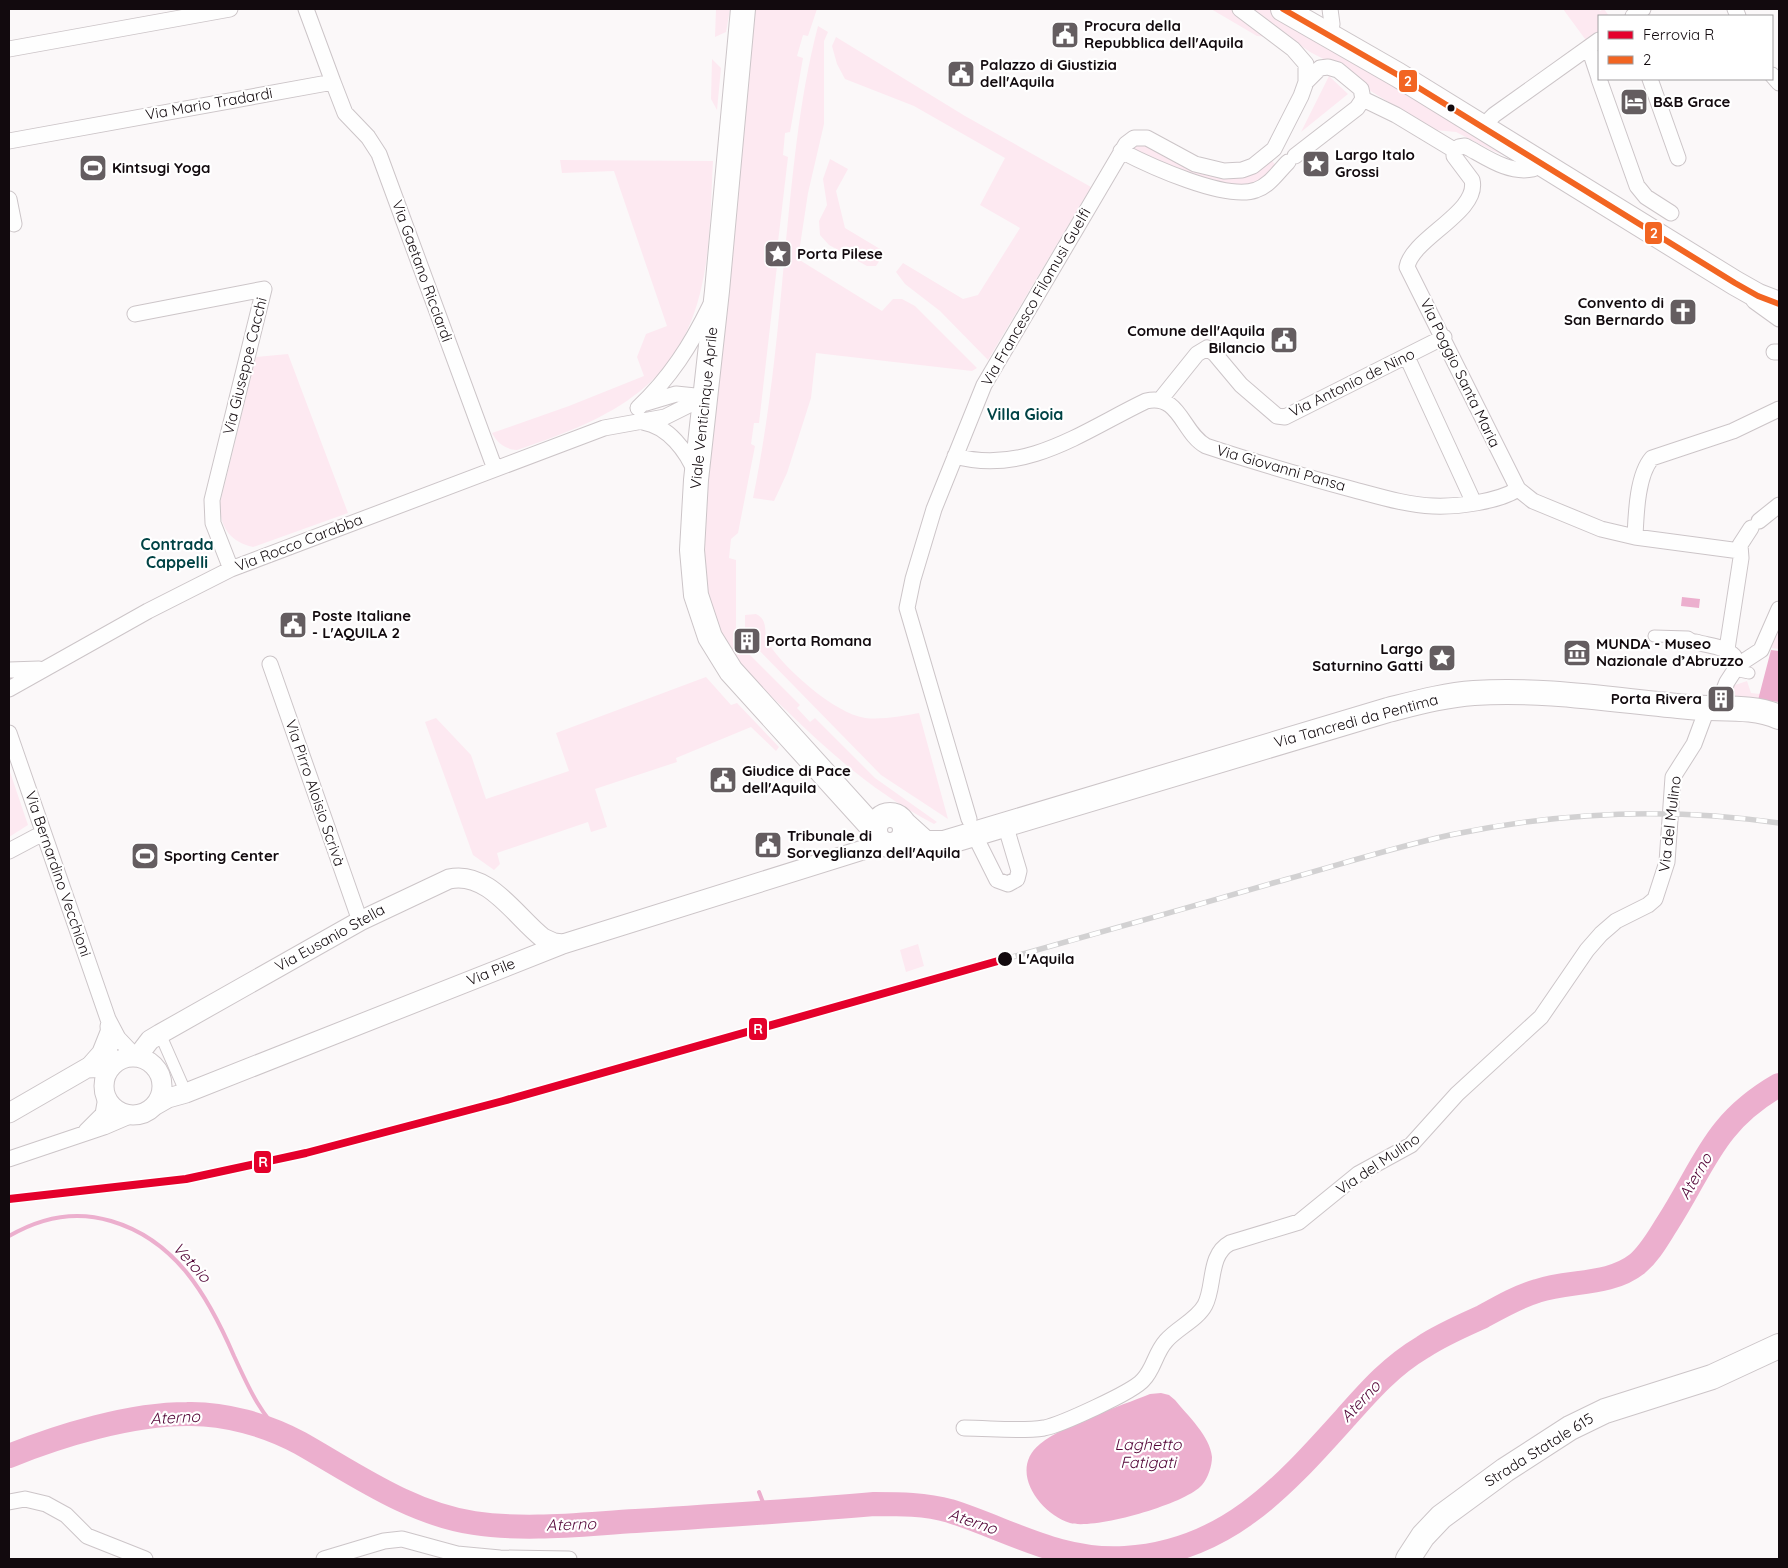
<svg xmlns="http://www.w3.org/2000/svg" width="1788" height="1568" viewBox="0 0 1788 1568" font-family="Quicksand,sans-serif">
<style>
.green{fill:#fde9f1}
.water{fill:#ecafce}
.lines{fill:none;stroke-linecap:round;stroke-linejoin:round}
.stream{stroke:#ecafce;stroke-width:4}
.river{stroke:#ecafce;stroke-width:24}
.pedestrian-casing{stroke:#ccc5c8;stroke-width:13}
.minor-casing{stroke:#ccc5c8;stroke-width:17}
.tertiary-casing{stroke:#ccc5c8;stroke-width:21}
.primary-casing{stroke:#ccc5c8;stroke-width:26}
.pedestrian{stroke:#fefefe;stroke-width:11}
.minor{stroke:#fefefe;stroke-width:15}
.tertiary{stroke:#fefefe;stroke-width:19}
.primary{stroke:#fefefe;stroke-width:24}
.rail-casing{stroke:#d2d1d2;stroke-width:5.5}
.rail{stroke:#fff;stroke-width:4;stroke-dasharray:11;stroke-linecap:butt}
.bus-1-casing{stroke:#fff;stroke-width:10}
.bus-1{stroke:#f26522;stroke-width:6}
.rail-1-casing{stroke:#fff;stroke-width:11}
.rail-1{stroke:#e4002b;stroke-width:8}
.bus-dot{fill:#120a0e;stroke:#fff;stroke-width:2}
.labels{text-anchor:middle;stroke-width:4.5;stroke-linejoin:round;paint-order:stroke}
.poi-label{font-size:15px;font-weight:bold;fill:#120a0e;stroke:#fff;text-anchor:start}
.street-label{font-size:15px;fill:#120a0e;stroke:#fff}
.stop-label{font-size:15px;font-weight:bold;fill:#120a0e;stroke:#fff;text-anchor:start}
.neighbourhood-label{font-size:16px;font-weight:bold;fill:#004345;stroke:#fff}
.water-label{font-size:16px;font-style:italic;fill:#520436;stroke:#fff}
.line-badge{stroke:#fff;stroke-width:2}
.badge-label{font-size:14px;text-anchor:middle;font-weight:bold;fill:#fff}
</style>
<rect width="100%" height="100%" fill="#fbf8f9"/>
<path class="green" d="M716,9H730L726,32L715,37Z
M755,9H817L808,36L803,35L797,56L803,58L790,132L785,133L783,155L788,157L778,242H774L772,265L777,266L759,423H754L751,444L755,446L738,533L731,539L729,558L736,560V633L733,638L800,705L797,708L810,722L815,718L875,778L937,822L934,824C878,795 832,755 787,711C761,687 732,660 717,626C700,588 704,548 706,507Z
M1211,9H1233L1269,37L1257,36Z
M1248,9H1268L1369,65L1519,161L1493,151L1456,132L1435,130L1372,92L1339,67L1310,52Z
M1563,9H1598L1600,11L1604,9L1609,16H1599V35L1588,43Z
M818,26L828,32L824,41V124L808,193L798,259L882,311L893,299H902L915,306L977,368L972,371L816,353L811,398L787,473L774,501L753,498C769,420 777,341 784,262C792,183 798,103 818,26Z
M836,37L965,116L1091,187L988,360L940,311L905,284L896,272L903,263L963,299L978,295L1020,228L980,205L1005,158L914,106L845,79L837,64L832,46Z
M712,59L721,68L717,110L711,99Z
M1329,76L1348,94L1301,132Z
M1135,141L1211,171L1271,160L1276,165L1253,186H1222L1136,152L1132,149Z
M830,159L848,169L836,191L845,228L885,252L876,266H867L829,245L820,235L819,221L827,205L823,179Z
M560,160L713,161C711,198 711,238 704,275C684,385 615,417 517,450C505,449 498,444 492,433L569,406L644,376L637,357L646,334L667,326L614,171L562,173Z
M288,354L348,513L253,547C230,542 219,526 220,503L256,357Z
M756,614C770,621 762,633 769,644C785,669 834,713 865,718C883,720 901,716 919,713L948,819L881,775L752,643L745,636V615Z
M1779,624V649L1771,648Z
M706,677L731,705L737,703L779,747L776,751L751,727L676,758L677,762L595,789L607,827L591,832L588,822L497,853L500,864L494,870L473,855L425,722L436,718L471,755L486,799L569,771L556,733Z
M1747,681L1751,693L1760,694L1758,700L1728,698L1735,685Z
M9,769L28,825L9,837Z
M918,944L924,966L906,972L900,950Z"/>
<path class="water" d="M1682,597L1700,599L1699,608L1681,606Z
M1771,650L1779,651V702L1758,700Z
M1161,1393L1169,1395L1175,1400C1188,1416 1210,1436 1212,1457C1212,1466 1208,1478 1202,1485C1186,1504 1094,1530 1070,1523C1039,1513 1008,1470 1040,1444C1067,1423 1118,1407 1150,1394Z"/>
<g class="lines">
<path class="stream" d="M9,1236C40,1218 75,1210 111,1221C176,1240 208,1296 234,1356C248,1386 259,1413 284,1436
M759,1492L764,1505L772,1512"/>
<path class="river" d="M9,1456C61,1435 131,1414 187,1414C224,1413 267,1425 300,1443C355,1474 409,1513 474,1523C527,1531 583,1524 636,1521C715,1516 794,1511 874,1504C900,1504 925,1504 950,1511C1010,1530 1059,1562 1125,1558C1226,1552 1283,1487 1346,1417C1370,1390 1391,1366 1423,1347C1441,1335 1462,1326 1482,1317C1500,1307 1517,1297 1537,1291C1569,1280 1609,1286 1637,1264C1650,1253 1658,1238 1667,1224C1705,1165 1713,1123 1779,1085"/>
<defs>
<path id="pedestrian" d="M1654,636L1688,637L1696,642
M1734,670L1749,673
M160,1034L186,1093"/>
<path id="minor" d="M1735,9L1738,16
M1633,16L1643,9
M1330,35L1332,24L1330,9
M1589,48L1599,78
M9,49L230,9
M1772,75L1779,83
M1599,79L1637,186L1646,197L1671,213
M1650,79L1678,158
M333,82L345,113L368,137L379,154L495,469
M1363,99L1396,115L1454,150
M1483,126L1494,115L1599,40
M9,141L333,82L306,9
M1454,150V156L1472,180C1480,212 1412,238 1407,267L1518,489L1533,501L1601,529L1635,537L1740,551
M1454,150L1459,147L1465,146C1486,157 1508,174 1533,169L1540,161
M1121,151C1150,166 1226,201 1256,190C1269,186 1278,172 1288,162
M1295,156L1357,108L1363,99L1361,89L1338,70L1328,67L1320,68L1306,82
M9,199L14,224
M1754,301L1779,319
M135,314L264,289L212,500L213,523L231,569
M1774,352H1779
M1407,357L1474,503
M1160,400L1197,354L1207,348L1215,354L1241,385L1277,416L1285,417L1444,337
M646,403L676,394L705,397
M638,408C670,378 691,345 710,306
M643,422C668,426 687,451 696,474
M955,456C1026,476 1085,430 1146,401C1180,393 1182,433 1206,446C1254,462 1303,476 1351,489C1378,496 1406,505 1433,506C1457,507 1498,502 1518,489
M1759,521L1779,505
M1635,537C1636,515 1637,475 1652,458L1733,431L1779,409
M1696,642C1709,646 1724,646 1734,656
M1727,649L1741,558L1740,545L1751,528
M270,664L360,921
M9,670L39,669
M9,689L148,611L231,569L604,428L665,417L705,397
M1721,697L1727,682L1738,665L1761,650L1779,609
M9,733L108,1019L118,1038L136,1057
M969,819L907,608L913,579L934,509L984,385L1126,144L1134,138H1147L1195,164L1224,171L1242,170L1253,166L1274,149L1301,96L1306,82V64L1293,49L1240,9
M971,828L997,880L1008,884L1017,879L1019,871L1005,824
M9,851L43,833
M108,1026L111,1066
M85,1069L100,1052L108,1032
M86,1131L103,1114L106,1097
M9,1159L104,1127L132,1115
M964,1428C990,1428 1019,1432 1044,1428C1060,1425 1133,1392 1143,1380C1154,1369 1155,1353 1166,1341C1177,1328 1197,1320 1205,1305C1215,1286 1208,1255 1230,1243L1299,1222L1358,1174L1411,1145L1457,1094L1541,1017L1587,950L1601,934L1616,921L1648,905L1655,899L1667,862L1673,777L1694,744L1707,709
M9,1502L25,1499L46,1504L66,1515L87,1536L145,1559
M324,1559L384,1541L402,1539L457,1554L500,1558L569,1559"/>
<path id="tertiary" d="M137,1057L150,1040L160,1034L360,921L449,879C488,870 516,917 543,938L554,943L563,944
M104 1086a29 29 0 1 1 58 0a29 29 0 1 1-58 0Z
M154,1106L168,1098L186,1093L563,944L882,844
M9,1113L87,1068L111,1067"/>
<path id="primary" d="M743,9L717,291L696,480L692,550L696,595L710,637L731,671L874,829
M1283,9L1398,75L1735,283L1758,296L1779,304
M875 830a15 15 0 1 1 30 0a15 15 0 1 1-30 0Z
M904,824L925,843H944L1388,710C1416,703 1445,695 1474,693C1544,688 1619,701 1689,707C1718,710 1752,705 1779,717
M1408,1559L1423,1536L1441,1517L1505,1470L1570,1428L1605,1411L1712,1377L1779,1346"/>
</defs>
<use href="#pedestrian" class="pedestrian-casing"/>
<use href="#minor" class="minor-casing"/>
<use href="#tertiary" class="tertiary-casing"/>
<use href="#primary" class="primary-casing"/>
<use href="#pedestrian" class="pedestrian"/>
<use href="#minor" class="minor"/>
<use href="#tertiary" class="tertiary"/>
<use href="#primary" class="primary"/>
<defs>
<path id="rail" d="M1005,959C1094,934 1184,909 1273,883C1332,867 1391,848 1450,835C1559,812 1669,807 1779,823"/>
</defs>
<use href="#rail" class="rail-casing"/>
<use href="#rail" class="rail"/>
<defs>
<path id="bus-1" d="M1283,9L1398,75L1735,283L1758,296L1779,304"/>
</defs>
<use href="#bus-1" class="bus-1-casing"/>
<use href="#bus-1" class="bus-1"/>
<defs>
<path id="rail-1" d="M9,1199L186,1179L306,1153L503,1101L1005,959"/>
</defs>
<use href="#rail-1" class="rail-1-casing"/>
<use href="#rail-1" class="rail-1"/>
</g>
<defs>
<symbol id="civic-square" viewBox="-11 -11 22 22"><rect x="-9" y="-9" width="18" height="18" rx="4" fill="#645d60" stroke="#fff"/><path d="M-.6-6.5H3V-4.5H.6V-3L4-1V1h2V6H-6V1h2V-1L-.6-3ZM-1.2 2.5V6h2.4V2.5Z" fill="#fff"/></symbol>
<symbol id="hotel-square" viewBox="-11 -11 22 22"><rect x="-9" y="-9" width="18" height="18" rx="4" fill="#645d60" stroke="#fff"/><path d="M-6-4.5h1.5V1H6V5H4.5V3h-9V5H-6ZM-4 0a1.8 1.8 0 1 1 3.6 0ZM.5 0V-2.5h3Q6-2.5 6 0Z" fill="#fff"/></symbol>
<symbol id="sight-square" viewBox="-11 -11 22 22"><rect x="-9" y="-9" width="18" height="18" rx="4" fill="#645d60" stroke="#fff"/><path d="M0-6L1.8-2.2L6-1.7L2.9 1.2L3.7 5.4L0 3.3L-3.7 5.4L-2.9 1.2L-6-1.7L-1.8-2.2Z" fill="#fff"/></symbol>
<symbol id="stadium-square" viewBox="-11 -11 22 22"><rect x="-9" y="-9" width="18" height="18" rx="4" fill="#645d60" stroke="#fff"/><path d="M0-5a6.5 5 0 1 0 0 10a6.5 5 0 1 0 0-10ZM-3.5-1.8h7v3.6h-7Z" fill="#fff"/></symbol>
<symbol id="church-square" viewBox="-11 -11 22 22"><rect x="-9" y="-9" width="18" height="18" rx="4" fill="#645d60" stroke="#fff"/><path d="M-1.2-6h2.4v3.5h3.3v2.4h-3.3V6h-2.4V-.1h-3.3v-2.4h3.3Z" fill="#fff"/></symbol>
<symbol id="building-square" viewBox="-11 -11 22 22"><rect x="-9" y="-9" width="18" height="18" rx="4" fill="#645d60" stroke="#fff"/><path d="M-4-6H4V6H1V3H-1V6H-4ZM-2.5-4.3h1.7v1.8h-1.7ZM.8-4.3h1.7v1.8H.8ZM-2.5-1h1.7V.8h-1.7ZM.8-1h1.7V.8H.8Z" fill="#fff"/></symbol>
<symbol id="museum-square" viewBox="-11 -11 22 22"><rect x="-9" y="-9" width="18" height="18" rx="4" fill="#645d60" stroke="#fff"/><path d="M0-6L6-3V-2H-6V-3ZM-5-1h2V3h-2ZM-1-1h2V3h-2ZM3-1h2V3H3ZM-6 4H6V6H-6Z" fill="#fff"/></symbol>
</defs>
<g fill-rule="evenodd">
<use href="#civic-square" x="1049" y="19" width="32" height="32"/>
<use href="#civic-square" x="945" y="58" width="32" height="32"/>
<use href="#hotel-square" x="1618" y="86" width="32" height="32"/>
<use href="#sight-square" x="1300" y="148" width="32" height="32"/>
<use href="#stadium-square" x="77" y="152" width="32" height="32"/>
<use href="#sight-square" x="762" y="238" width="32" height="32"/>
<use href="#church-square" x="1667" y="296" width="32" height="32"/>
<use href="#civic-square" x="1268" y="324" width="32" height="32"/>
<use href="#civic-square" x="277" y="609" width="32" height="32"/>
<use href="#building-square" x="731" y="625" width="32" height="32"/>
<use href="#museum-square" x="1561" y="637" width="32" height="32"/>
<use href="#sight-square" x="1426" y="642" width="32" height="32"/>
<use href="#building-square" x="1705" y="683" width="32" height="32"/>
<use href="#civic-square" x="707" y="764" width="32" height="32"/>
<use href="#civic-square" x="752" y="829" width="32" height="32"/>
<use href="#stadium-square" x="129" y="840" width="32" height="32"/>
</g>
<g class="bus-dot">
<circle cx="1451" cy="108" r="4.5"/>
<circle cx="1005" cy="959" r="8"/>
</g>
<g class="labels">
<g class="poi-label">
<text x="1084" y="31">Procura della<tspan x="1084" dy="17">Repubblica dell'Aquila</tspan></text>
<text x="980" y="70">Palazzo di Giustizia<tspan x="980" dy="17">dell'Aquila</tspan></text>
<text x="1653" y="107">B&amp;B Grace</text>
<text x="1335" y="160">Largo Italo<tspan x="1335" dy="17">Grossi</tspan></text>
<text x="112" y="173">Kintsugi Yoga</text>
<text x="797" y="259">Porta Pilese</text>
<text x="1664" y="308" text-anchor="end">Convento di<tspan x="1664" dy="17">San Bernardo</tspan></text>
<text x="1265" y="336" text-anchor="end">Comune dell'Aquila<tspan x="1265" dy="17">Bilancio</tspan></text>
<text x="312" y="621">Poste Italiane<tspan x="312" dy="17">- L'AQUILA 2</tspan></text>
<text x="766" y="646">Porta Romana</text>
<text x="1596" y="649">MUNDA - Museo<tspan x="1596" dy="17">Nazionale d’Abruzzo</tspan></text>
<text x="1423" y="654" text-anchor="end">Largo<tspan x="1423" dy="17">Saturnino Gatti</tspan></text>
<text x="1702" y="704" text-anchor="end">Porta Rivera</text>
<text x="742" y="776">Giudice di Pace<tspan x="742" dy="17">dell'Aquila</tspan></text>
<text x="787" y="841">Tribunale di<tspan x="787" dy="17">Sorveglianza dell'Aquila</tspan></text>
<text x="164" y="861">Sporting Center</text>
</g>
<g class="street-label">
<text transform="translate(209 104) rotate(-10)" y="5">Via Mario Tradardi</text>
<text transform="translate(422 271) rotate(70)" y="5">Via Gaetano Ricciardi</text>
<text transform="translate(1036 297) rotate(-60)" y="5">Via Francesco Filomusi Guelfi</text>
<text transform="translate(245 366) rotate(-76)" y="5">Via Giuseppe Cacchi</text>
<text transform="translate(1460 373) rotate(64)" y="5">Via Poggio Santa Maria</text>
<text transform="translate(1352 383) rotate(-26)" y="5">Via Antonio de Nino</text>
<text transform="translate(704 408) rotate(-84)" y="5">Viale Venticinque Aprile</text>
<text transform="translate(1281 468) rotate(16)" y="5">Via Giovanni Pansa</text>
<text transform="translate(299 543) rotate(-21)" y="5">Via Rocco Carabba</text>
<text transform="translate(1356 721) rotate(-15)" y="5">Via Tancredi da Pentima</text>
<text transform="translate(315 793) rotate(71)" y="5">Via Pirro Aloisio Scrivà</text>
<text transform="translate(1670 824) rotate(-83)" y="5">Via del Mulino</text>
<text transform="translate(58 874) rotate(71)" y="5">Via Bernardino Vecchioni</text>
<text transform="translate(330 938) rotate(-29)" y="5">Via Eusanio Stella</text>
<text transform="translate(491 972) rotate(-22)" y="5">Via Pile</text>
<text transform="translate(1378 1164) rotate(-34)" y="5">Via del Mulino</text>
<text transform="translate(1539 1450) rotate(-32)" y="5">Strada Statale 615</text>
</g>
<g class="stop-label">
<text x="1018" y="964">L'Aquila</text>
</g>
<g class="neighbourhood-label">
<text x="1025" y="420">Villa Gioia</text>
<text x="177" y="550">Contrada<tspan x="177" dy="18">Cappelli</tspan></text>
</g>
<g class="water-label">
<text transform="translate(1695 1176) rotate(-60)" y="6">Aterno</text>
<text transform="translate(192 1262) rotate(48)" y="6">Vetoio</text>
<text transform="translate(1360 1401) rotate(-47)" y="6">Aterno</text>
<text transform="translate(175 1417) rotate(-3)" y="6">Aterno</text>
<text x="1148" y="1450">Laghetto<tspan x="1148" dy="18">Fatigati</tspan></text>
<text transform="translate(973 1521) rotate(19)" y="6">Aterno</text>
<text transform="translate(571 1524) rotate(-2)" y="6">Aterno</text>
</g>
</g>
<g class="line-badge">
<rect x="1398" y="69" width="20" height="24" rx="5" fill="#f26522"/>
<rect x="1644" y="221" width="19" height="24" rx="5" fill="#f26522"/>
<rect x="748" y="1017" width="20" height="24" rx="5" fill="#e4002b"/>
<rect x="253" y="1150" width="19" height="24" rx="5" fill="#e4002b"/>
</g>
<g class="badge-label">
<text x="1408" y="86">2</text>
<text x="1654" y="238">2</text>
<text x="758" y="1034">R</text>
<text x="263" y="1167">R</text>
</g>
<rect width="1788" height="1568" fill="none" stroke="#120a0e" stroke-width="20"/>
<rect x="1598" y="15" width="175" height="65" fill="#ffffff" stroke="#a09d9f"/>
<rect x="1608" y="31" width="25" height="8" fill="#e4002b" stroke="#a09d9f"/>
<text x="1643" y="40" font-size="15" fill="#120a0e">Ferrovia R</text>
<rect x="1608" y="56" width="25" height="8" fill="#f26522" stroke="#a09d9f"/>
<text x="1643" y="65" font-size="15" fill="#120a0e">2</text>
</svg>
